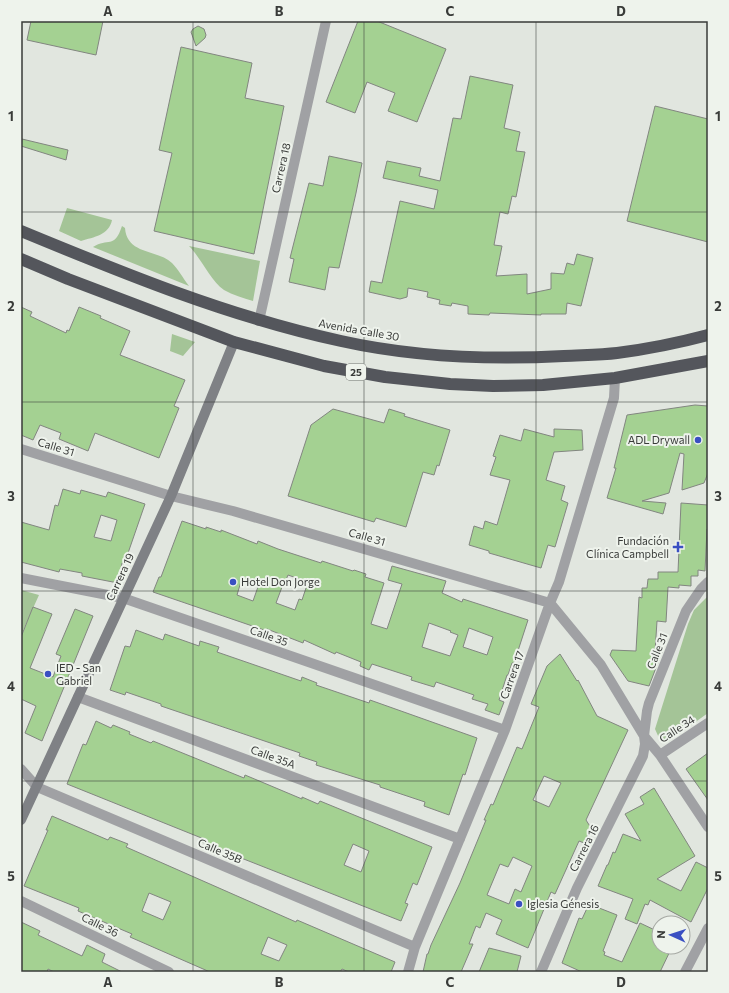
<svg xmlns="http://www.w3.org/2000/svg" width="729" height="993" viewBox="0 0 729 993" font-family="Commissioner,sans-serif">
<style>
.green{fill:#a4c497}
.building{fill:#a4d192;stroke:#828680;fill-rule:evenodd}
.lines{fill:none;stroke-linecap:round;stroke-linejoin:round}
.street{stroke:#a0a1a4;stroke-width:10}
.secondary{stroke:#7f8185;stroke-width:10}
.highway{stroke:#54565c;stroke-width:12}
.grid{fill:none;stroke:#393b39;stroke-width:1;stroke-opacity:0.55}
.poi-dot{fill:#3a4fc2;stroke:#eef3ec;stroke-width:1.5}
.labels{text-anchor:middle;stroke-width:4;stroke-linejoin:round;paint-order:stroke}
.shield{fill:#eef3ec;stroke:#6f726f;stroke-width:1}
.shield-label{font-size:10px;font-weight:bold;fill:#393b39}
.street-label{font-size:11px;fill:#393b39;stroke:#eef3ec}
.poi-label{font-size:11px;fill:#393b39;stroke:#eef3ec;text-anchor:start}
.neatline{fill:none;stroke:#393b39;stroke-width:1.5}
.grid-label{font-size:13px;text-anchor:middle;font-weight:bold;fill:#393b39}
</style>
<rect width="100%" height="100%" fill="#e1e6df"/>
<path class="green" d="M67,208L112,220C109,235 94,237 81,241L59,231Z
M122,226L125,228C127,255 157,249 172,263C178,269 183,278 189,286L93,247C108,237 114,250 122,226Z
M189,246L260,261L253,301C243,298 233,295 224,290C210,280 201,258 189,246Z
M172,334L195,342L183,356L170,351Z
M21,590L39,595L21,635Z
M708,596V713L666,743L659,738L655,729L688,624L694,610Z"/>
<path class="building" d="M31,21H103L96,55L27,40Z
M358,21H377L446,49L417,122L388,111L395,93L367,82L355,113L326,102Z
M198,26L204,29L206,35L205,38L196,46L191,32L193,29Z
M181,47L252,63L245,98L284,106L254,254L154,231L172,153L159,150Z
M470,76L513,85L504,128L520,132L516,151L525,152L516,197L512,196L508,214L500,212L494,245L502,246L496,276L527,274V294L551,289V273L564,274L567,263L574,265L577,254L593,258L581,306L567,303L566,314H541V315L490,313L489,315L468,314V306L452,303L451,306L439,304L440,300L427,297L428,292L408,288L407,297L400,299L369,292L371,281L382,283L400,201L434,209L438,190L383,178L387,161L421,168L419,176L440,181L453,118L461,119Z
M655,106L708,119V242L627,221Z
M22,139L68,150L66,160L21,146Z
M329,156L362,163L356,193L339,268L329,267L325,290L289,282L294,259L290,258L309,183L323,186Z
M21,307L32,312L30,316L66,333L67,330L69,331L79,307L101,316L100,318L130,331L120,355L185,380L174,406L179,408L159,458L95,433L88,451L59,439L61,433L40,425L33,440L21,435Z
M695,405L708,406V473L704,483L682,490L684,454L680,453L669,493L642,501L666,503L663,514L607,498L616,468H614L627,415Z
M333,409L384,423L389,409L405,414L404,416L450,430L439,466L437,465L434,475L423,472L406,527L376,518L374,522L288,496L311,425Z
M524,429L554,437V429L582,430L583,450L554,452L546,480L565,486L561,500L568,503L555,547L548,545L541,568L489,553V551L469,545L474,526L483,529L485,521L497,525L510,480L490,475L496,457L493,456L500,435L521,441Z
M63,489L80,494L81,490L106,497L108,492L145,504L127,556L126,555L124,564L122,563L118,583L82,576V573L60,569L59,572L21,562V522L49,530L55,505L58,506ZM101,515L117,520L111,541L94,537Z
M681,503L708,505V529H707L705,571L698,570V576H691V586L679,585V588L668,587L666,622L657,621L655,652H662L649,686L628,681L610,655L612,650L636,651L639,597L642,598V588H647L648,579H658V572H678Z
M182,521L206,529V527L221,532V530L257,544L258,541L278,549L321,563L322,561L353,571L354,570L366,574L365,577L384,583L371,624L387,629L402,584L388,580L392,566L446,581L442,593L462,602L463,599L528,620L514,663H512L508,675H507L499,700L504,702L499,715L485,710L488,704L472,699L474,695L436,682L434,687L411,680L412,677L372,664L369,670L360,666L361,662L336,652L335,654L304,640L303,643L267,629V631L153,592L159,577H161ZM288,575L308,582L302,600L299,599L295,610L276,603L282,587H283ZM242,578L259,584L253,601L237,595ZM429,623L451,631L450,632L458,635L450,656L422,647ZM469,628L493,637L487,655L463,647Z
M33,607L52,614L30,668L53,677L61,656L56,654L75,609L93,616L42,741L25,733L36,706L21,699V637Z
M136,630L163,640L165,634L199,646L200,641L219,647L217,652L301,681L302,677L317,683L316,685L369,703L370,700L477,738L465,775L463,774L449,815L424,806L425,802L380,787V785L316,765L317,762L299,756L300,753L161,706V704L126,692L125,695L110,690L125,646L130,647Z
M560,654L577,681L578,680L597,716L628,730L586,820L591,828L584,843L579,841L555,894L551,892L528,948L496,934L502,920L486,913L480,928L476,926L469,944H473L461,972H423L427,954H428L431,945L460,883L486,820H484L491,804L493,805L517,747L522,749L539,707L531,704L547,666ZM544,776L561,783L549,807L533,800ZM513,857L532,866L521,892L515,889L509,904L487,895L500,864L508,867Z
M96,721L111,728L113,725L130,732L129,734L151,743L153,741L244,778L245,775L302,799V797L318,804L320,801L432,847L417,885L413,883L405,903L408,904L401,921L231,854L202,842L204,839L67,784L83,744L86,745ZM353,844L369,851L361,872L344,865Z
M708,753V800L686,769Z
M654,788L695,856L657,879L681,891L696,862L708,868V888L691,922L650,900L648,905L645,904L637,924L625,919L633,899L598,886L607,865H608L613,852L615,853L623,834L641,841L625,814L644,804L640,797Z
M52,816L108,840L110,837L128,844L126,847L296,922L297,920L395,962L391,972H349L342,969L340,972H210L130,937L132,934L78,911L79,908L24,886L48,830H46ZM149,893L171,902L163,920L142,911ZM268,937L287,945L279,961L261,954Z
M589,904L617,915L603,951L605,952L604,955L622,962L640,923L659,932V947H672L660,972H582L562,963L579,918L582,919Z
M21,922L40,931L38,935L82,956L87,945L105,954L102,962L122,972H54L48,969L47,972H21Z
M489,948L521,956L517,972H479Z"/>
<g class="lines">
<path class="street" d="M259,321L326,21
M21,449L171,496L233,511L550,603L601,665L644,736L660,755L708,827
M21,578L123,598L505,730
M78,697L460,839
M660,755L708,723
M21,769L37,787L415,947
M21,901L169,972
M408,972L415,947L505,730L550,603L559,582L614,398L615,378
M541,972L577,888L643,756L645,744L644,736L647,711L649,703L686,611L701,589L708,582
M685,972L708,928"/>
<path class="secondary" d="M21,820L171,496L234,342"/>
<path class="highway" d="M21,231C125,274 230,317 341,341C413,357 490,360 564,356C581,355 600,355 617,353C648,349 678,343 708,335
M21,259L68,279L234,342L324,366L385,377L450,384L493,386L543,385L615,378L708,361"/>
</g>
<path class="grid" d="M193,21V972M364,21V972M536,21V972M21,212H708M21,402H708M21,591H708M21,781H708"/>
<g class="poi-dot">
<circle cx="698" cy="440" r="4"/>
<path d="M676 541h4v4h4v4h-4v4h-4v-4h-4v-4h4z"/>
<circle cx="233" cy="582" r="4"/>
<circle cx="48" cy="674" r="4"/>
<circle cx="519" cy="904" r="4"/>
</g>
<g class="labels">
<rect class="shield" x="346" y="364" width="20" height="16" rx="3"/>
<g class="shield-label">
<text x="356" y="376">25</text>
</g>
<g class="street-label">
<text transform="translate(281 168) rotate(-77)" y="4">Carrera 18</text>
<text transform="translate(359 330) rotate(10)" y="4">Avenida Calle 30</text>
<text transform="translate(56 447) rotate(17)" y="4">Calle 31</text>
<text transform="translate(367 537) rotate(16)" y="4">Calle 31</text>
<text transform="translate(120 577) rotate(-65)" y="4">Carrera 19</text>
<text transform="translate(269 636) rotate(19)" y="4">Calle 35</text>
<text transform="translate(657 651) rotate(-68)" y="4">Calle 31</text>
<text transform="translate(512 675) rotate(-70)" y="4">Carrera 17</text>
<text transform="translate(677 729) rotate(-33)" y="4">Calle 34</text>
<text transform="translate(273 757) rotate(20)" y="4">Calle 35A</text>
<text transform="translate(584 848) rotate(-63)" y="4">Carrera 16</text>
<text transform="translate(220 851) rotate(23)" y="4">Calle 35B</text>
<text transform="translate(100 925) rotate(26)" y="4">Calle 36</text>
</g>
<g class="poi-label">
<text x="690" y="444" text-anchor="end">ADL Drywall</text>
<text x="669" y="545" text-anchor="end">Fundación<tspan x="669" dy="13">Clínica Campbell</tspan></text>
<text x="241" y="586">Hotel Don Jorge</text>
<text x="56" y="672">IED - San<tspan x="56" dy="13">Gabriel</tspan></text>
<text x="527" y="908">Iglesia Génesis</text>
</g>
</g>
<rect width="729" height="993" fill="none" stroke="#eef3ec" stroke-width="44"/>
<g transform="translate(671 935) rotate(273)"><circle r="19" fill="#eef3ec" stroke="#a6a9a4"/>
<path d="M0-3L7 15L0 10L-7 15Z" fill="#3a4fc2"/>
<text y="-6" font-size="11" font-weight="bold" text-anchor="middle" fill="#393b39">N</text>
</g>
<rect x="22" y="22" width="685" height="949" class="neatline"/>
<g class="grid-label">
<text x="108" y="16">A</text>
<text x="279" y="16">B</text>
<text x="450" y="16">C</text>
<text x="621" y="16">D</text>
<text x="11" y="121">1</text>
<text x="718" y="121">1</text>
<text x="11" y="311">2</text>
<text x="718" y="311">2</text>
<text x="11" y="501">3</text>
<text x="718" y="501">3</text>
<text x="11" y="691">4</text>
<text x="718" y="691">4</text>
<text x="11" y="881">5</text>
<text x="718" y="881">5</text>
<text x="108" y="987">A</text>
<text x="279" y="987">B</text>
<text x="450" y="987">C</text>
<text x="621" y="987">D</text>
</g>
</svg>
